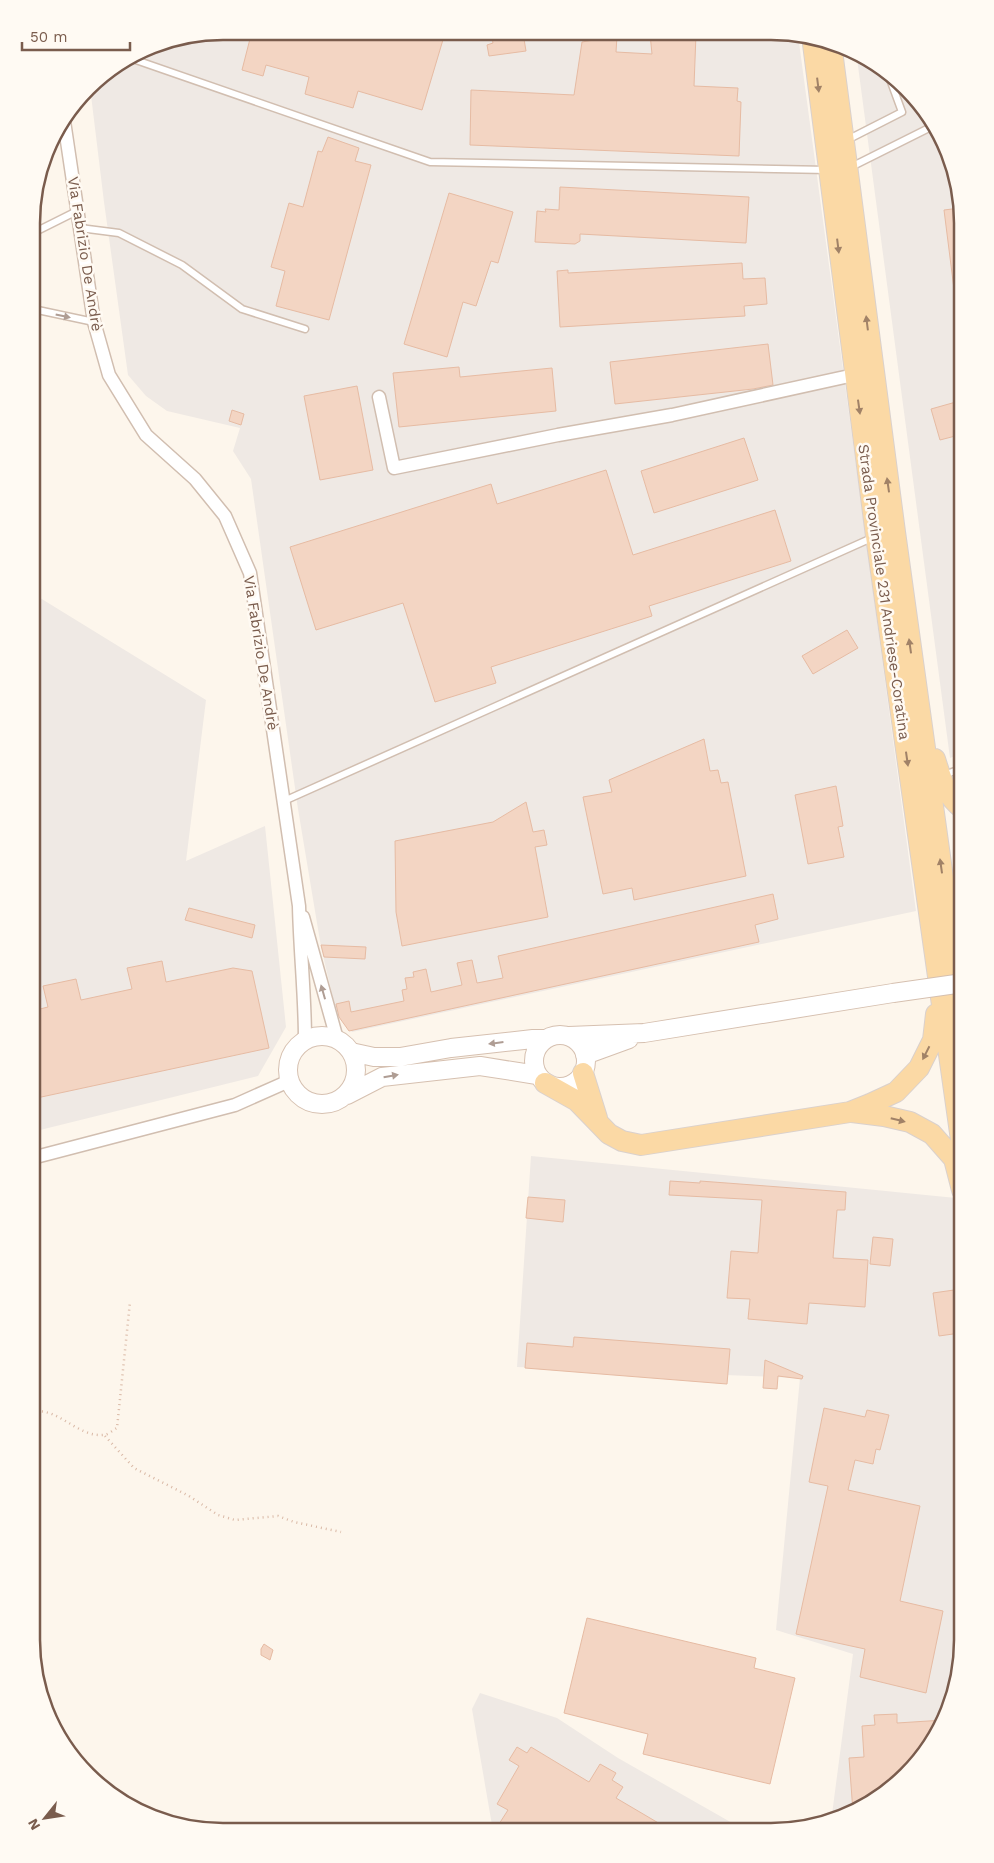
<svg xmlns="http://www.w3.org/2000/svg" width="994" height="1863" viewBox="0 0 994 1863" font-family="'Work Sans',sans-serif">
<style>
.industrial{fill:#efe9e4}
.building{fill:#f3d5c3;stroke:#e6bba3}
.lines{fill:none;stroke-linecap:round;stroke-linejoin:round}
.lane-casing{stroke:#d1beb0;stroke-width:9}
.street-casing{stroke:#d1beb0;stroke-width:15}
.secondary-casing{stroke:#d6c0b0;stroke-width:20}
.primary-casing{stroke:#dad1cd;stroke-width:22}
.path{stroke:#d9b8a5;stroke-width:2.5;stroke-dasharray:1 4;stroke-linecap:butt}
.lane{stroke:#fff;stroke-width:6}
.street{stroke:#fff;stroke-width:12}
.secondary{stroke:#fff;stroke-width:18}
.primary{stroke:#fbd9a5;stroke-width:20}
.secondary-bridge-casing{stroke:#d6c0b0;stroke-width:20;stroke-linecap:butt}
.secondary-bridge{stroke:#fff;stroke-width:18}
.oneway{fill:#a18267}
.oneway2{fill:#af9d94}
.labels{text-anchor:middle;stroke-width:5;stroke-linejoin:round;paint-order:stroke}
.street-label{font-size:15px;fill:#7a5c4d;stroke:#fffaf3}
.rim{fill:none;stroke:#7a5c4d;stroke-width:2.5}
</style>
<rect width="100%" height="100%" fill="#fdf6ec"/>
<path class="industrial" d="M223,31L798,35L916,911L352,1032L337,1015L321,947L298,809L251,479L233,451L240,428L167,411L146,396L128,375L104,202L90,87L96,79L150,46Z
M856,51L897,79L930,116L952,161L963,223V753L950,758Z
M32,593L206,700L186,861L265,826L286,1027L258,1076L32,1132Z
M531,1156L956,1198L962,1238V1653L948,1713L923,1757L878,1799L831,1822L853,1654L776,1630L800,1378L517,1367Z
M480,1693L557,1718L618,1758L748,1832L493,1831L472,1709Z"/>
<path class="building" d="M252,31L445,33L422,110L358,91L353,108L305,94L309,77L266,65L263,76L242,70Z
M491,33H523L526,51L489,56L487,45L493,43Z
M650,34H696L694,86L738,88L737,101L741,102L739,156L470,145L471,90L574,95L582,42L617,36L616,52L652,54Z
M328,137L359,148L355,161L371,165L329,320L276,306L285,271L271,267L289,203L303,207L318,151L322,152Z
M560,187L749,197L746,243L580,234V241L575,244L535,242L537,211L546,212L545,209L559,210Z
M449,193L513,212L498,263L491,261L476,306L463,302L447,357L404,344Z
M960,208L963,223V297H955L944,210Z
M742,263L743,279L765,278L767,304L744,306L745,316L560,327L557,271L568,270V273Z
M768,344L773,385L753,389L615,404L610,362Z
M459,367L460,377L552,368L556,411L399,427L393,373Z
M357,386L373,470L320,480L304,396Z
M963,400V434L940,440L931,409Z
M232,410L244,414L241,425L229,421Z
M744,438L758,480L654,513L641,471Z
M606,470L633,555L775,510L791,561L649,606L652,616L491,667L496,683L435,702L403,603L316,630L290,547L491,484L497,504Z
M847,630L858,648L813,674L802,656Z
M704,739L710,771L718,770L721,783L728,782L746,876L634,900L632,888L603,894L583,797L612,792L609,780Z
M836,786L843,826L838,827L844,857L808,864L795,795Z
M526,802L533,832L544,830L547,845L535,847L548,917L402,946L396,912L395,841L493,822Z
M773,894L778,919L755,925L759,942L349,1031L339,1017L336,1004L349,1001L351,1012L404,1001L402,990L407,989L405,978L414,977L413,972L426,969L431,992L462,985L457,963L472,960L477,983L503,978L498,956Z
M189,908L255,925L252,938L185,920Z
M321,945L366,947L365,959L324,957Z
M162,961L166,982L233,968L252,971L269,1048L32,1099V1011L48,1007L43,986L76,979L81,1000L132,989L127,968Z
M670,1181L700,1183V1181L846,1192L845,1210H837L833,1258L868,1260L865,1307L809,1303L807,1324L748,1319L750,1299L727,1298L731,1251L758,1253L762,1200L669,1195Z
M528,1197L565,1200L563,1222L526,1218Z
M873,1237L893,1239L890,1266L870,1264Z
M954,1290L960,1333L939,1336L933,1293Z
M574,1337L730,1349L727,1384L525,1368L527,1343L573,1347Z
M765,1360L803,1376L802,1379L778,1376L777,1389L763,1388Z
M824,1408L865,1417L867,1410L889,1415L880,1450L876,1449L873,1464L855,1460L848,1490L920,1506L900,1601L943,1611L926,1693L860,1677L865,1649L796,1634L828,1486L809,1482Z
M587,1618L756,1658L754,1668L795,1678L770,1784L643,1754L648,1734L564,1713Z
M264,1644L273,1650L270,1660L261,1655V1649Z
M897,1714V1723L944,1720L923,1757L878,1799L853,1812L849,1758L864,1757L862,1726L875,1725L874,1715Z
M517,1747L527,1753L531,1747L589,1782L600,1764L616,1773L612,1780L623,1787L616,1798L672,1831H510L499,1824L508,1810L497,1804L519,1766L509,1760Z"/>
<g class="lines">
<defs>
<path id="lane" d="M130,58L430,162L828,170
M847,140L902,112L887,71
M851,167L935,125
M80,228L119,233L182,265L242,309L305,329
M33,233L77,211
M33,309L94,322
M944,775L963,768
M284,801L874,537"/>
<path id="street" d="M64,121L94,322L109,375L146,435L195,479L225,516L250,573L299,906C300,951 305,995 305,1040
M379,397L394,468L558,435L672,415L854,375
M303,917L337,1039
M32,1158L235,1105L289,1081"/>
<path id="secondary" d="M534 1061a26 26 0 1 1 52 0a26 26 0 1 1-52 0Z
M288 1070a34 34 0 1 1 68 0a34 34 0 1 1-68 0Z
M569,1036L644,1033L893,993
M351,1052L374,1057H400L451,1048L533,1039H544
M585,1055L629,1039
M347,1095L382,1077L480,1066L537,1075"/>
<path id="primary" d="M812,36L876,536L962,1147
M831,43L895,532L963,1022
M935,759C941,778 946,797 963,809
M583,1073L597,1118
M545,1083L577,1101L609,1134L622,1141L641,1145L850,1112L870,1104L896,1092L919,1068L933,1040L936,1014
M852,1112L884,1116L910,1122L932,1134L954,1159L962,1190"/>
</defs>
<use href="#lane" class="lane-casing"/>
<use href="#street" class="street-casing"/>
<use href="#secondary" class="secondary-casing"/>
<use href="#primary" class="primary-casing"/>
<path class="path" d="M32,1412C57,1406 77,1437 103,1435C108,1435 113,1430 117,1428L130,1302
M105,1436L134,1468L189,1496L218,1515L235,1520L278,1516L294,1522L341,1532"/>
<use href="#lane" class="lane"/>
<use href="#street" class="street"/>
<use href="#secondary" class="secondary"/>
<use href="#primary" class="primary"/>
<defs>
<path id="secondary-bridge" d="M893,993L963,983"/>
</defs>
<use href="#secondary-bridge" class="secondary-bridge-casing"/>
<use href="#secondary-bridge" class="secondary-bridge"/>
</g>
<defs><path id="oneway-solid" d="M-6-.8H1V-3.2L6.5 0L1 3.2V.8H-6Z" transform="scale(1.25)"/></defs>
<g class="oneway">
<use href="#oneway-solid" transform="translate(818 85) rotate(83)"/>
<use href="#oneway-solid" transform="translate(838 246) rotate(83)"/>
<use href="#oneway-solid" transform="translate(867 323) rotate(-97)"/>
<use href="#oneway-solid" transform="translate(859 407) rotate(82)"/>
<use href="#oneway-solid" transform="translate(888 485) rotate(-98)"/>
<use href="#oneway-solid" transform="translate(910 646) rotate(-98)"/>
<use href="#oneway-solid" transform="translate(907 759) rotate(82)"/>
<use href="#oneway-solid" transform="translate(941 866) rotate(-98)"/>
<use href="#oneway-solid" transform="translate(926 1053) rotate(117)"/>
<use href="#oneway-solid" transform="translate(898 1120) rotate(14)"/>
</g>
<g class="oneway2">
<use href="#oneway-solid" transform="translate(63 316) rotate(12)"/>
<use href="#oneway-solid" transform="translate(323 992) rotate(-106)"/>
<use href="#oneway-solid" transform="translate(496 1043) rotate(173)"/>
<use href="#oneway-solid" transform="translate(391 1076) rotate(-10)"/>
</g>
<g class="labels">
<g class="street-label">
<text transform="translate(85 254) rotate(81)" y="5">Via Fabrizio De Andrè</text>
<text transform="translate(884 592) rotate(82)" y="5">Strada Provinciale 231 Andriese-Coratina</text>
<text transform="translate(261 653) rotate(81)" y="5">Via Fabrizio De Andrè</text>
</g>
</g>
<path d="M0 0H994V1863H0ZM223 40H771A183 183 0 0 1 954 223V1640A183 183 0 0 1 771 1823H223A183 183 0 0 1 40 1640V223A183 183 0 0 1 223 40Z" fill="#fffaf3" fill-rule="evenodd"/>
<path class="rim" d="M223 40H771A183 183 0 0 1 954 223V1640A183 183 0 0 1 771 1823H223A183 183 0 0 1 40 1640V223A183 183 0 0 1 223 40Z"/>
<g transform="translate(45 1818) rotate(240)" stroke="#fffaf3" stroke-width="4" paint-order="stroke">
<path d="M0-4L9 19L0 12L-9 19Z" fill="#7a5c4d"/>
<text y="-8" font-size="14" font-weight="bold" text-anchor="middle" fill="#7a5c4d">N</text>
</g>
<path d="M22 42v8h108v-8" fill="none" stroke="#7a5c4d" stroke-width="2.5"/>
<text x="30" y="42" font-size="15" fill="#7a5c4d" stroke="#fffaf3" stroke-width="4" paint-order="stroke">50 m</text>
</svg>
